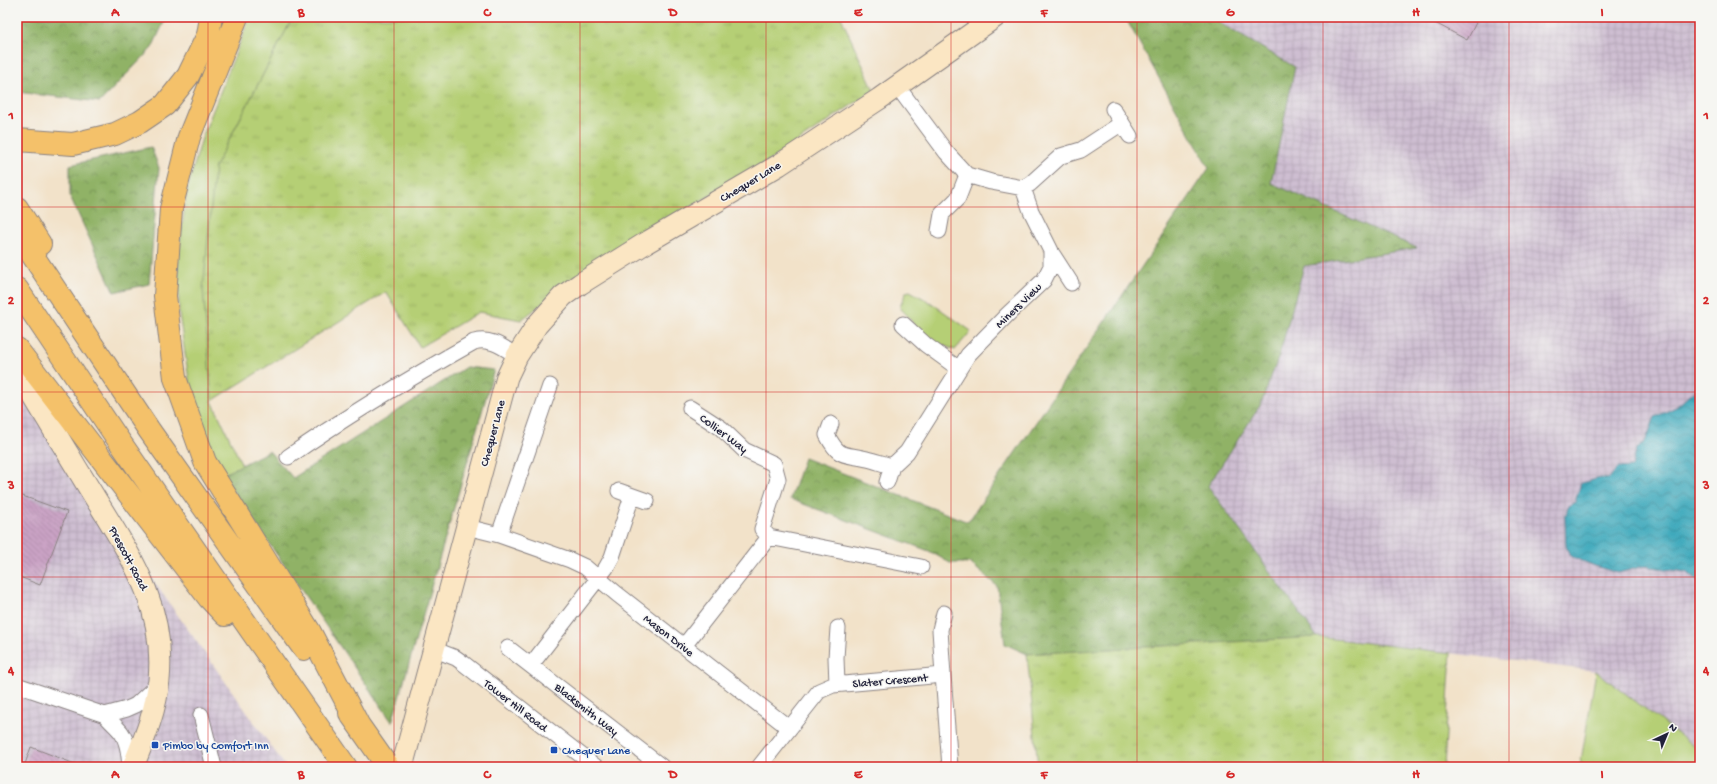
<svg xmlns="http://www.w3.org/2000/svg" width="1717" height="784" viewBox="0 0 1717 784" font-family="'Gochi Hand',sans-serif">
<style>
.industrial{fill:url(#industrial-grid)}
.grass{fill:#b5cf74;stroke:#6c7858}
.forest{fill:url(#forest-crowns);stroke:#596a50}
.park{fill:url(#park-tufts);stroke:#6c7858}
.water{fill:url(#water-waves);stroke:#30667c}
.building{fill:url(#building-back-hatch)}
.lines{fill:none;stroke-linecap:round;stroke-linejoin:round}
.street-casing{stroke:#8a8282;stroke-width:17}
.secondary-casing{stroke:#8a8282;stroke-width:23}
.highway-casing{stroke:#8a8282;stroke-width:24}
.street{stroke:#fff;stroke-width:15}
.secondary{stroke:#fbe6c3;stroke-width:21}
.highway{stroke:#f4c16a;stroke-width:22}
.grid{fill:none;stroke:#d62828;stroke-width:1;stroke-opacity:0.55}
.transit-dot{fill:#1a4fb4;stroke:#f6f6f2;stroke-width:1.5}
.labels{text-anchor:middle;stroke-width:3;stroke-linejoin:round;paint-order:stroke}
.street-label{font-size:12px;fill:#22223b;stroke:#f6f6f2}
.transit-label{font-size:12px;fill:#164399;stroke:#f6f6f2;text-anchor:start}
.neatline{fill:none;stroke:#d62828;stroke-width:1.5}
.grid-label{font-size:13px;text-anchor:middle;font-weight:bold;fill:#d62828}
</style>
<defs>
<pattern id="industrial-grid" width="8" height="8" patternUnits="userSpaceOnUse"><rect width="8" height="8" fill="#cebed1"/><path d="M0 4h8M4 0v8" fill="none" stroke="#b1a3b4"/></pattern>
<pattern id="forest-crowns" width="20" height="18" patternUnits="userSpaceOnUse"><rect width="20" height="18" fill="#90b266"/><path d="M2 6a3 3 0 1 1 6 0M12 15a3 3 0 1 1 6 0" fill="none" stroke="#759055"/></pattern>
<pattern id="park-tufts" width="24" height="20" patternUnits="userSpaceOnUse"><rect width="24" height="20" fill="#b5cf74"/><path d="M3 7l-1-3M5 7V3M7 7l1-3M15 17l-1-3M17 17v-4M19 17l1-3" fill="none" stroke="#9bb165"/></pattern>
<pattern id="water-waves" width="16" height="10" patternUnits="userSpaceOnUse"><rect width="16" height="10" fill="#3da9bc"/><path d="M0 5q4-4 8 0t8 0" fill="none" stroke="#33899a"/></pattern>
<pattern id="building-back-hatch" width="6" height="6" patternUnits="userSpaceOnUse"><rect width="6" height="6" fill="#caa3c5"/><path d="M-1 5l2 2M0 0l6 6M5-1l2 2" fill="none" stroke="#a484a1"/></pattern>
</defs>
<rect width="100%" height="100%" fill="#f6f6f2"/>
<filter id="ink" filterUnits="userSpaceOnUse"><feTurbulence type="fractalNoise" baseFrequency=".025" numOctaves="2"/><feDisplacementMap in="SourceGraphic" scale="8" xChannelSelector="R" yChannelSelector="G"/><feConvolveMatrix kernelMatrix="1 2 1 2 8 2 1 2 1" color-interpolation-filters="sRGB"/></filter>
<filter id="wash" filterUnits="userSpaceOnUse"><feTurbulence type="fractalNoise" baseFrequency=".012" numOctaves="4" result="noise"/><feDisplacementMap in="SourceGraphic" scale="16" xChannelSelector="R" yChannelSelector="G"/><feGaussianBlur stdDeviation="0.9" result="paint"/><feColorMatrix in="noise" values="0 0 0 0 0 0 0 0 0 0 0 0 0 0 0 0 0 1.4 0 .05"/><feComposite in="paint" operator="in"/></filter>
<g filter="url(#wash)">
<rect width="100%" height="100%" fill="#f2e2c9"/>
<path class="industrial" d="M1214,17H1700V751L1596,671L1317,637L1208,486L1261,404L1304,266L1416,248L1271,183L1295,67L1221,24Z
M17,390L286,767H17Z"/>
<path class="grass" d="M250,17H293L215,167L212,401L242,465L222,475L191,393L179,314L178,259L187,190L202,138Z
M910,291L930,302L971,331L955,350L940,344L936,346L914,325L907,315L902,310L900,307L906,292Z
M1596,671L1700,751V767H1580Z"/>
<path class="forest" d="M17,17H164L165,20L152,48L100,102L17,92Z
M1125,17H1214L1221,24L1295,67L1271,183L1417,248L1304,266L1279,356L1261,404L1208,486L1317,637L1027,654L1005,644L997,586L970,563H950L929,551L790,499L804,458L968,522L1209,168Z
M151,147L159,168L149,284L114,292L70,196V165Z
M466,367L494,370L392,722L222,475L269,451L293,478Z"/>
<path class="park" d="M293,17H841L874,90L773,158L586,270L521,320L479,312L420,347L386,292L212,401L203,289L215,167Z
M1317,637L1451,653L1444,767H1038L1027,654Z"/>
<path class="water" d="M1700,386V583L1687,572L1644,566L1618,573L1595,566L1570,556L1566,546L1565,519L1568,506L1575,502L1581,483L1601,478L1608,479L1618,468L1632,467L1636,450L1645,442L1655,417L1676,407Z"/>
<g id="blocks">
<path class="building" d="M1424,17H1479L1467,40Z
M17,494L67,512L40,585L17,576Z
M31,747L80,766V767H24Z"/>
</g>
</g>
<g filter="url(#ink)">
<use href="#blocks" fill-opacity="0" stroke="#8a8282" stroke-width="1"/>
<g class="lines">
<defs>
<path id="street" d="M897,86L946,152L967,175L991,182L1023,188L1030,184L1061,156L1081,150L1122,123
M1113,109L1130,136
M939,231L942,214L958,198L967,175
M1051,252L1071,283
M903,324L926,345L959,369
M690,408L721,428L744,450L774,464L778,479L762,529L769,537
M831,424L827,435C840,460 844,453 867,459C876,461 883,464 892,466L907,452L968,355L1007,315L1044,280L1051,266V251L1031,211L1023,188
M288,457C348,415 410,378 474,342C490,337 504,348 517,356
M887,482L892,466
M619,491L647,501
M467,527L499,535L570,560L585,567L617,594L789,728
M499,535L550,386
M684,646L769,537L921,567
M508,648L662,767
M433,649L456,658L463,663L596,767
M531,665L606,568L612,557L632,496
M943,675L950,767
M837,684L836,658L838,628
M17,685L105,715L127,709L136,705L151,691L158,681
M105,715C110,721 116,726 121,732C128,742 129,755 130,767
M201,715L214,767
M759,767L819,691L833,685L943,675L940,630L944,613"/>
<path id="secondary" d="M17,368C41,410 67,452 92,493C129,554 166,604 159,680C156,711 144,739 133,767
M402,767L507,377L517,356L537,325L563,296L580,284L644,244L779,165L879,99L995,17"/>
<path id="highway" d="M237,17L189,137L171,209L165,296L175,378L205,462L310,632L358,724
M17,140L73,144L115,134L140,122L165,105L188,76L208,35L211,17
M17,208L40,244
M17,232L149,430L304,649
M17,289L115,435L346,767
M17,349L209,598L225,615
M350,713L388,767"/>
</defs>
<use href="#street" class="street-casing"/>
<use href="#secondary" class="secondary-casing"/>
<use href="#highway" class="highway-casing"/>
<use href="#street" class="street"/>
<use href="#secondary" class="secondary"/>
<use href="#highway" class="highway"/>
</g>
</g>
<path class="grid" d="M208,17V767M394,17V767M580,17V767M766,17V767M951,17V767M1137,17V767M1323,17V767M1509,17V767M17,207H1700M17,392H1700M17,577H1700"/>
<g class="transit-dot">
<rect x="151" y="741" width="8" height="8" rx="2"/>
<rect x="550" y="746" width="8" height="8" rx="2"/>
</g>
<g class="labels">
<g class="street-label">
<text transform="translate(750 181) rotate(-31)" y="4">Chequer Lane</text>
<text transform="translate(1018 305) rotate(-44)" y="4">Miners View</text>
<text transform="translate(492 433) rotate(-75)" y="4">Chequer Lane</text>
<text transform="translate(724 433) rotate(37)" y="4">Collier Way</text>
<text transform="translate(129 558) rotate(62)" y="4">Prescott Road</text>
<text transform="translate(669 635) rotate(38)" y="4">Mason Drive</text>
<text transform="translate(890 680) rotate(-5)" y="4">Slater Crescent</text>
<text transform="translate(516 705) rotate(38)" y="4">Tower Hill Road</text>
<text transform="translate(587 709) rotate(38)" y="4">Blacksmith Way</text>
</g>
<g class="transit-label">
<text x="163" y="749">Pimbo by Comfort Inn</text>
<text x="562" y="754">Chequer Lane</text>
</g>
</g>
<rect width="1717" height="784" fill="none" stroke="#f6f6f2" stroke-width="44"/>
<g transform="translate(1667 734) rotate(44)" stroke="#f6f6f2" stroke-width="3" paint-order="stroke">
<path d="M0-3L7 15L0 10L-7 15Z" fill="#22223b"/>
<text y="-6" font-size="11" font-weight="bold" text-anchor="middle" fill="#22223b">N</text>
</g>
<rect x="22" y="22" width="1673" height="740" class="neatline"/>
<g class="grid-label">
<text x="115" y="16">A</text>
<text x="301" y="16">B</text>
<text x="487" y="16">C</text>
<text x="673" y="16">D</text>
<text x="858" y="16">E</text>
<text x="1044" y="16">F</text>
<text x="1230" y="16">G</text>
<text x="1416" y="16">H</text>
<text x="1602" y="16">I</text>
<text x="11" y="119">1</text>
<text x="1706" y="119">1</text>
<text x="11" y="304">2</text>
<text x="1706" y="304">2</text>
<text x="11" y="489">3</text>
<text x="1706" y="489">3</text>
<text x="11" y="674">4</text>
<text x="1706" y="674">4</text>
<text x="115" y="778">A</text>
<text x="301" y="778">B</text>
<text x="487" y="778">C</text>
<text x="673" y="778">D</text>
<text x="858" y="778">E</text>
<text x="1044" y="778">F</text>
<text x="1230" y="778">G</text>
<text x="1416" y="778">H</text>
<text x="1602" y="778">I</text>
</g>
</svg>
